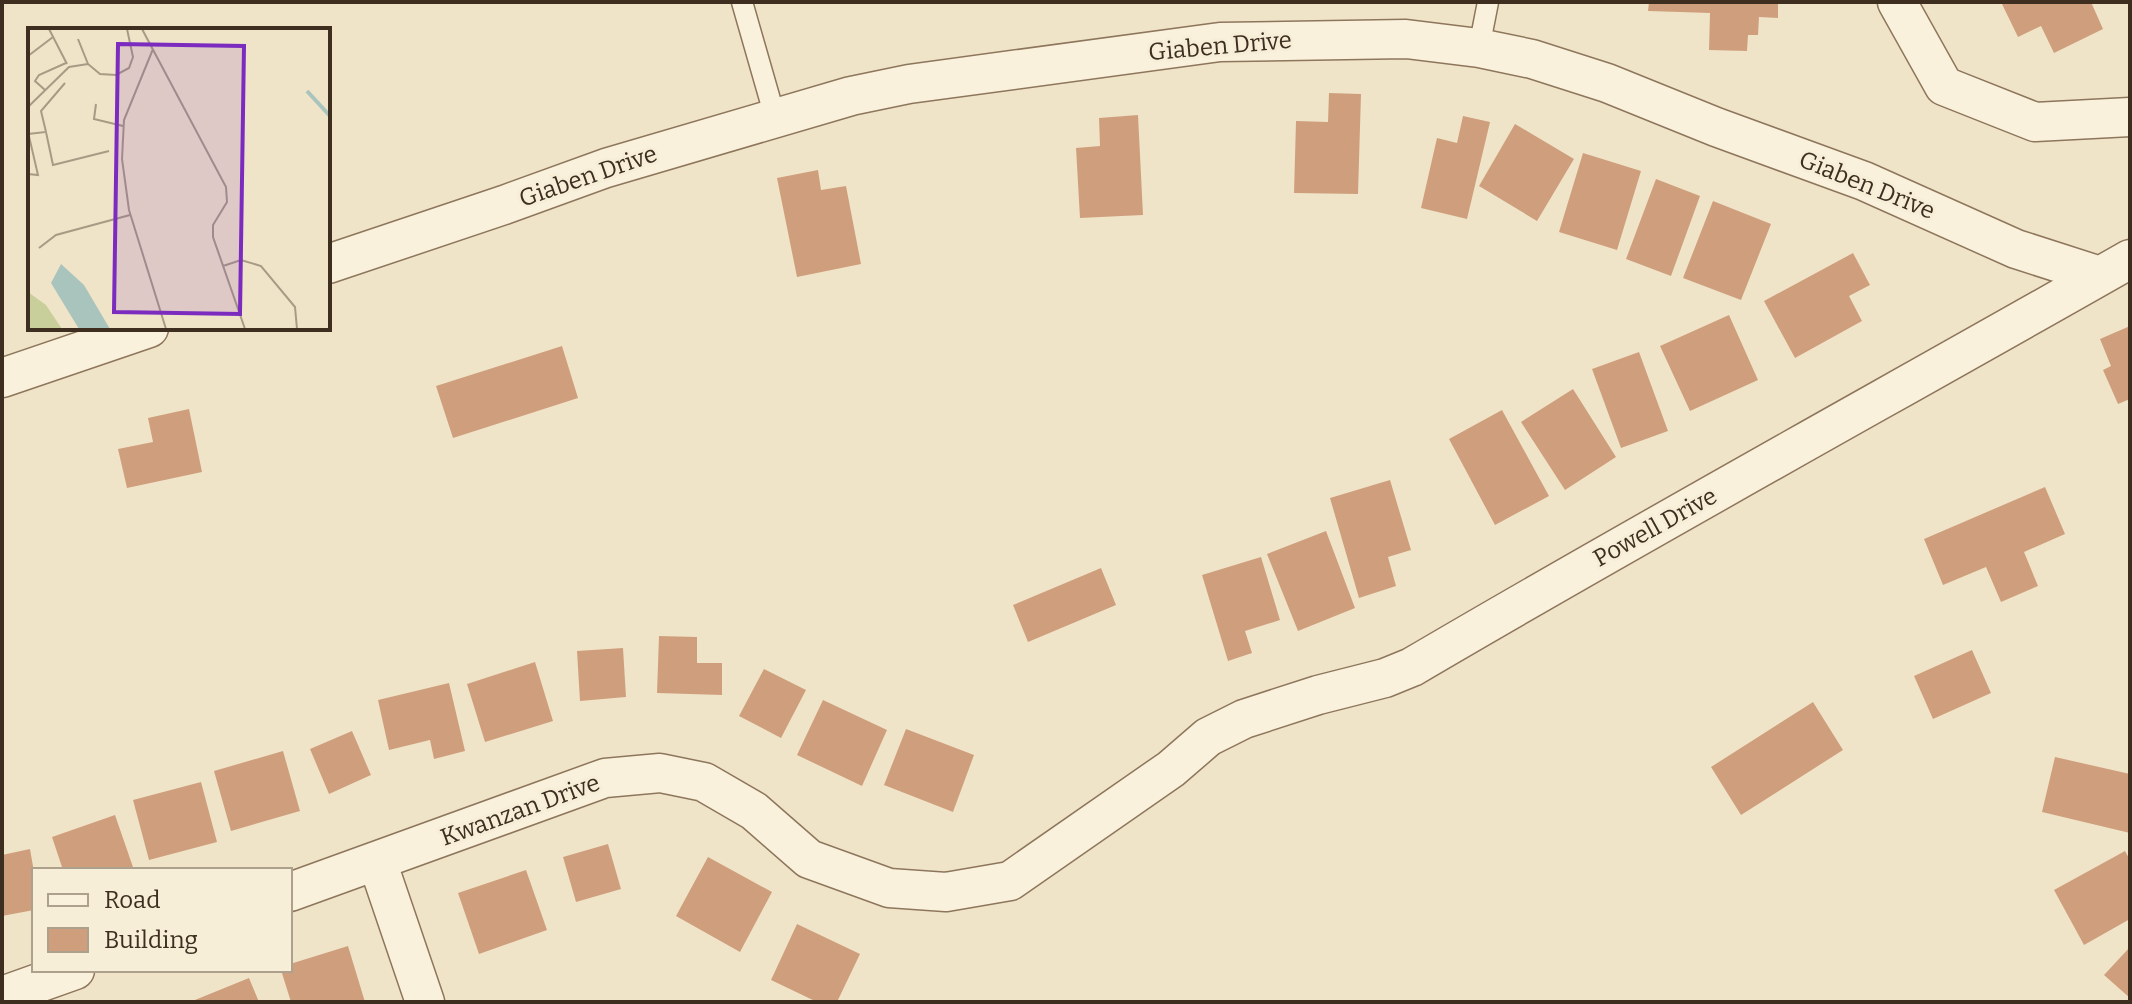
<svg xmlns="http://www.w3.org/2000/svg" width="2132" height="1004" viewBox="0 0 2132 1004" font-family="Bitter,serif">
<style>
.building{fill:#cf9f7d}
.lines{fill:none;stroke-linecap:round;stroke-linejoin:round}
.lane-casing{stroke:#8d765c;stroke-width:23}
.street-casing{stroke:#8d765c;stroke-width:41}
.lane{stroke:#faf1dc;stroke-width:20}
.street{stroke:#faf1dc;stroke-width:38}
.labels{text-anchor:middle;stroke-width:6;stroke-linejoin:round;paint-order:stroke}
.street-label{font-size:24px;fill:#3d2e20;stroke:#f7eed8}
.inset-river{fill:none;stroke:#a9c4bc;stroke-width:4}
.inset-road{fill:none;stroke:#a89b85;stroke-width:2}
.view{fill:#7b2cbf;fill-opacity:0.15;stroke:#7b2cbf;stroke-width:4}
.inset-edge{fill:none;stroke:#3d2e20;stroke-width:4}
</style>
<rect width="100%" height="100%" fill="#f0e4c8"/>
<path class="building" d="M1649,2H1778V18L1759,17L1758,35H1748L1747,51L1709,50L1710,13L1648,11Z
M2001,2H2091L2103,29L2054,53L2041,26L2018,37Z
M1329,93L1361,94L1358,194L1294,193L1296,121L1328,122Z
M1138,115L1143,215L1080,218L1076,148L1100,146L1099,118Z
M1463,116L1490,122L1467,219L1421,208L1437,138L1457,143Z
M1515,124L1574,159L1537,221L1479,186Z
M1583,153L1641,171L1617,250L1559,232Z
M818,170L821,190L846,186L861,264L797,277L777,178Z
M1656,179L1700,196L1671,276L1626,259Z
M1713,201L1771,224L1741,300L1683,278Z
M1853,253L1870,285L1849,296L1862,321L1795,358L1764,301Z
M1729,315L1758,380L1690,411L1660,346Z
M2130,326V399L2118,404L2103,370L2111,366L2100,339Z
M562,346L578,398L453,438L436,386Z
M1639,352L1668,431L1621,448L1592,369Z
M1573,389L1616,457L1565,490L1521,422Z
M189,409L202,472L127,488L118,449L153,442L148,418Z
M1502,410L1549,496L1495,525L1449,439Z
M1390,480L1411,550L1388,557L1396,586L1359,598L1330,498Z
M2045,487L2065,534L2024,552L2038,586L2001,602L1986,567L1943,585L1924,539Z
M1326,531L1355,608L1298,631L1267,554Z
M1261,557L1280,620L1245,631L1252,653L1228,661L1202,575Z
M1101,568L1116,605L1028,642L1013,605Z
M659,636L697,637V663H722V695L657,693Z
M623,648L626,697L580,701L577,651Z
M1972,650L1991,693L1933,719L1914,676Z
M535,662L553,721L485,742L467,684Z
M764,669L806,690L781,738L739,716Z
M449,683L465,751L434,759L430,740L389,750L378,700Z
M823,700L887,730L862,786L797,755Z
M1813,702L1843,750L1741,815L1711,767Z
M906,729L974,755L953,812L884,785Z
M352,731L371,775L329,794L310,749Z
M283,751L300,811L231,831L214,771Z
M2055,757L2130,774V833L2042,812Z
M201,782L217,842L149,860L133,800Z
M115,815L134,870H63L52,837Z
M608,844L621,889L576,902L563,857Z
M30,849L34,872V910L2,916V855Z
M2125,851L2130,860V919L2084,945L2054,890Z
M708,857L772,892L740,952L676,916Z
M526,870L547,930L479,954L458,893Z
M797,924L860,954L837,1002H817L771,980Z
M348,946L365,1002H291L281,970H290V964Z
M2130,947V998L2104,975Z
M249,978L259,1002H190Z"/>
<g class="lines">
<defs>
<path id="lane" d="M742,2L775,117
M1479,48L1488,2"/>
<path id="street" d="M1897,2L1944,86L2035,122L2130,117
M328,264L504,205L606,168L851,96L909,84L1220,42L1406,39L1479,48L1532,59L1607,83L1716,127L1864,181L2016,249L2100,276
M2,378L149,328
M377,861L425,1002
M290,892L605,778L660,773L704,782L754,811L809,859L889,888L946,892L1010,881L1171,769L1208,737L1244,719L1318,695L1385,678L1412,667C1650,527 1891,395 2130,259
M2,996L75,970"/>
</defs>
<use href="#lane" class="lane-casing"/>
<use href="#street" class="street-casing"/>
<use href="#lane" class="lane"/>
<use href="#street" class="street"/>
</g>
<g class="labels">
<g class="street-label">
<text transform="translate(1220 46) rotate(-5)" y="8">Giaben Drive</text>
<text transform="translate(588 176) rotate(-19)" y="8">Giaben Drive</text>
<text transform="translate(1867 185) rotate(22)" y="8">Giaben Drive</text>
<text transform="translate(1655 527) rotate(-29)" y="8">Powell Drive</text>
<text transform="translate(520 810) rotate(-20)" y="8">Kwanzan Drive</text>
</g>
</g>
<g transform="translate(28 28)">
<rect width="302" height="302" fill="#f0e4c8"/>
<path d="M0,264L18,277L34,301H0Z" fill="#c9cf9b"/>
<path d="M33,236L56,257L82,301H51L23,255Z" fill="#a9c4bc"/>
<path class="inset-river" d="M279,63L302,88"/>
<path class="inset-road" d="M21,1L39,36M114,1L198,159L199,174L185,197V209L217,301M50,11L60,36L72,46L88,47L101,40L105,29L99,1M125,21L96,92L94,131L101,182L138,301M0,28L25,9M17,62L7,53L11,47L38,35M68,76L66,91L95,98M0,79L41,39L60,36M0,104L10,147L0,146M18,104L25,137L81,123M0,106L18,104L13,83L37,55M11,220L28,207L102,187M195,238L213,232L233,238L267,279L269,301"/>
<path class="view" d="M90,16L216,18L212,286L86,284Z"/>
<rect width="302" height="302" class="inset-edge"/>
</g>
<rect width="2132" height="1004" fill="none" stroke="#3d2e20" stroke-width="8"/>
<rect x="32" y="868" width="260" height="104" fill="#f7eed8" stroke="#ada18e" stroke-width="2"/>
<rect x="48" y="894" width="40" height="12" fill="#faf1dc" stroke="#ada18e" stroke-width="2"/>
<text x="104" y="908" font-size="24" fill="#3d2e20">Road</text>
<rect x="48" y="928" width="40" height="24" fill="#cf9f7d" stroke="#ada18e" stroke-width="2"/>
<text x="104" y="948" font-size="24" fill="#3d2e20">Building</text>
</svg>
